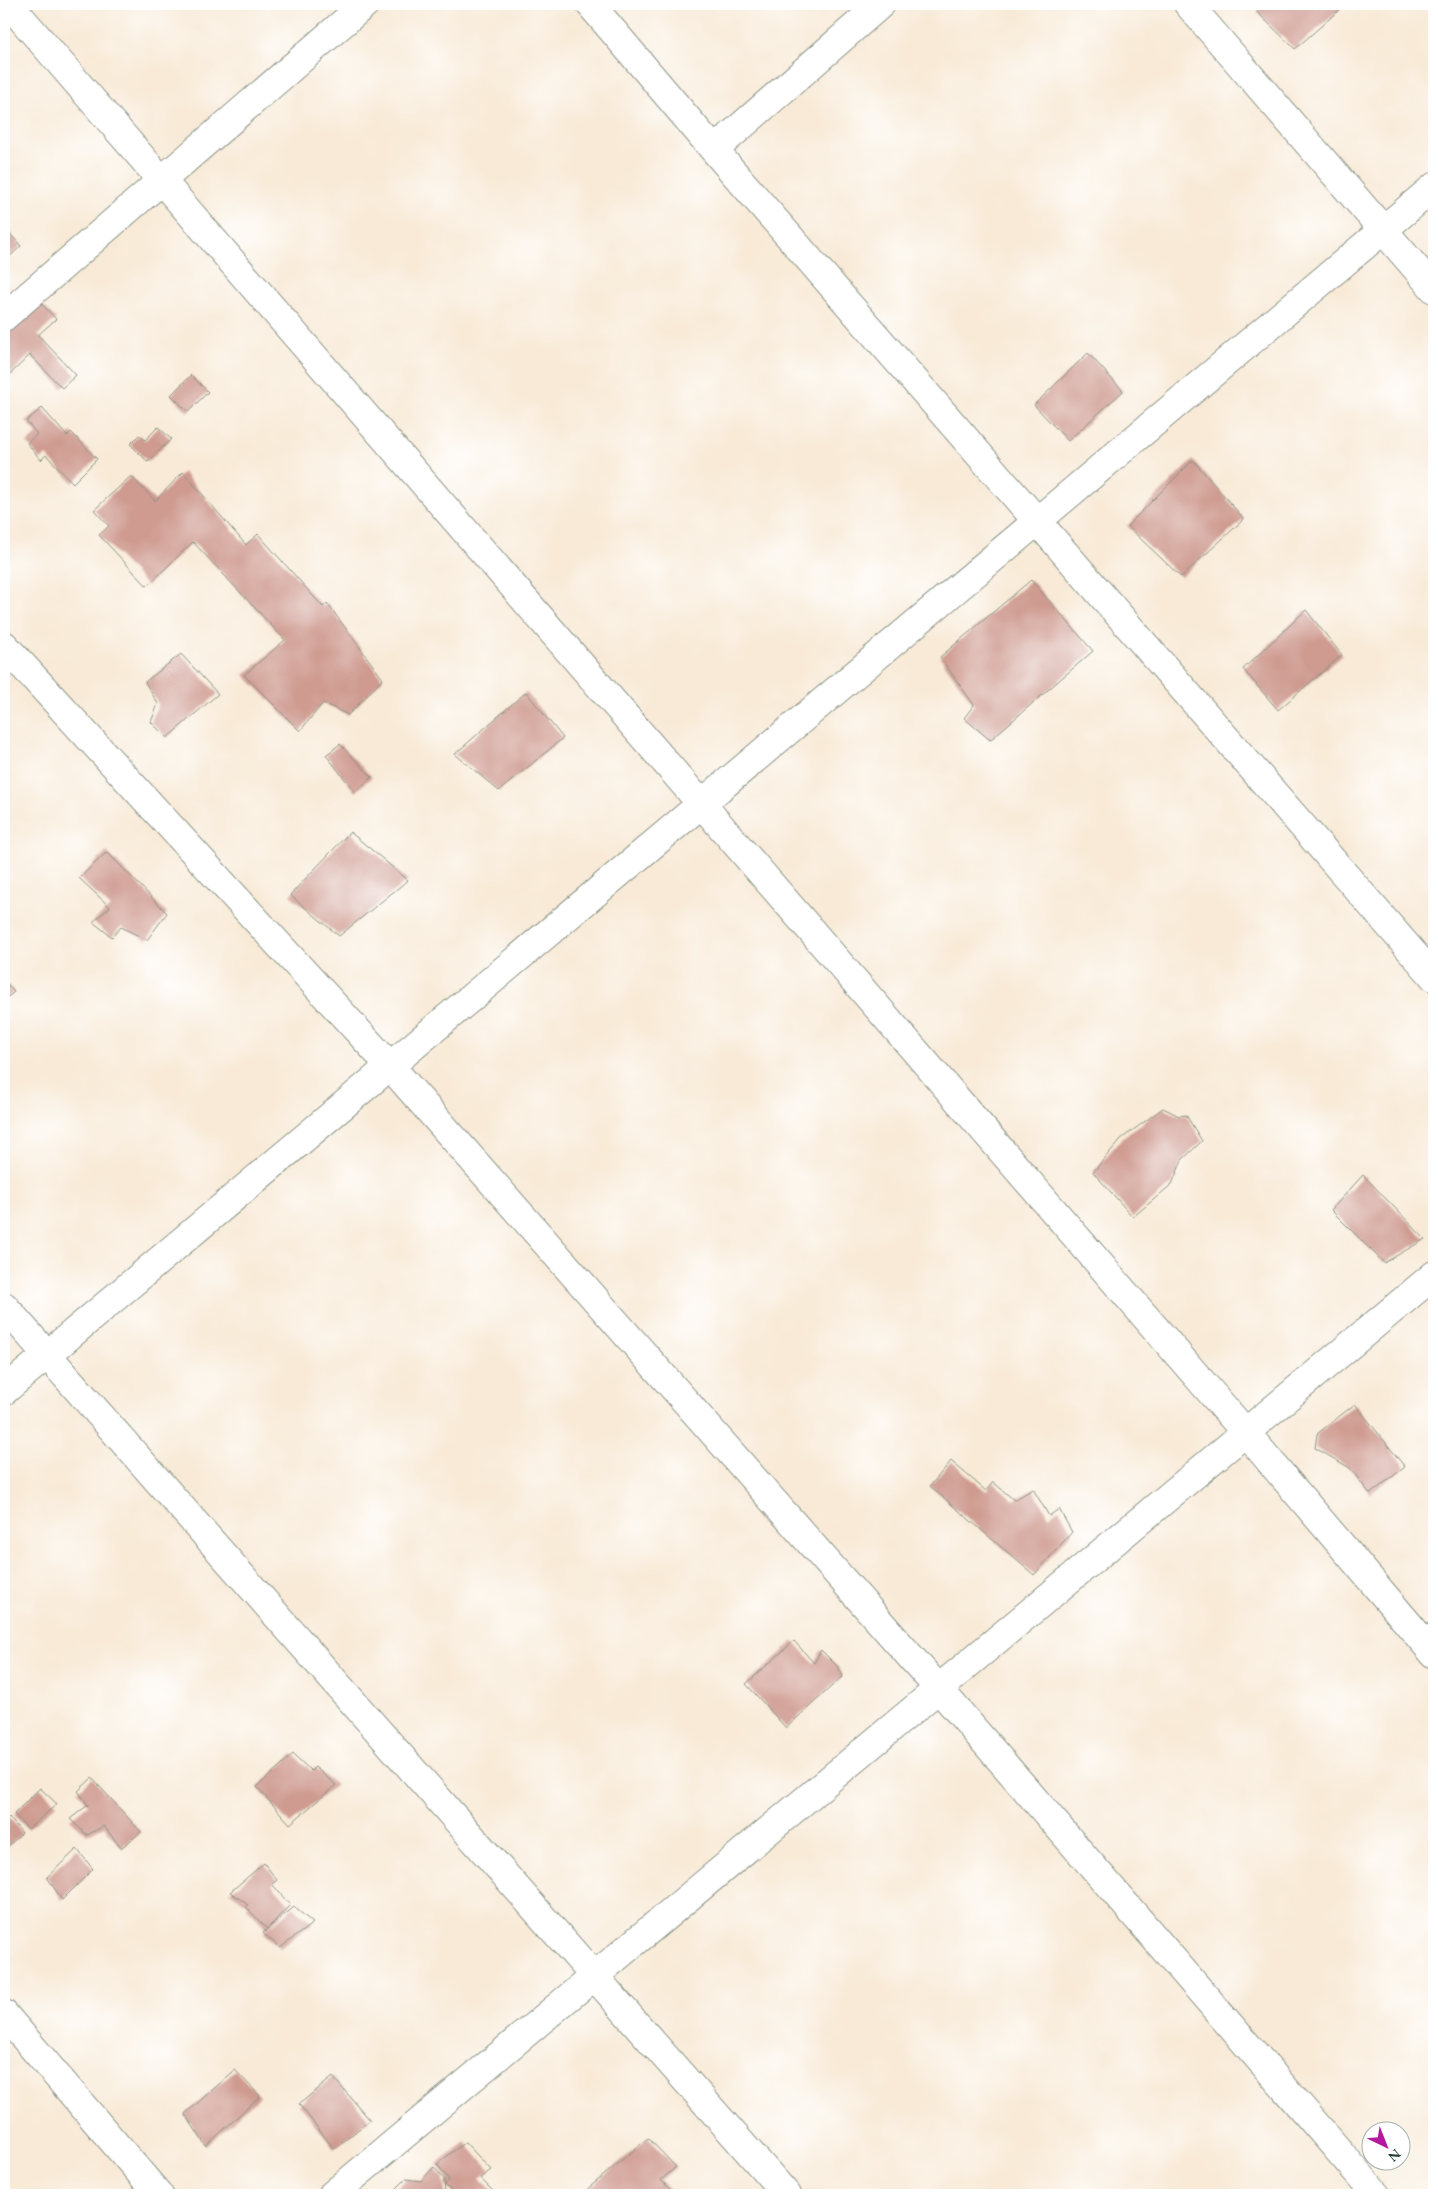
<svg xmlns="http://www.w3.org/2000/svg" width="1438" height="2199" viewBox="0 0 1438 2199" font-family="'EB Garamond',serif">
<style>
.building{fill:#cf9b91}
.lines{fill:none;stroke-linecap:round;stroke-linejoin:round}
.minor-casing{stroke:#8c9486;stroke-width:30}
.minor{stroke:#fff;stroke-width:28}
</style>
<rect width="100%" height="100%" fill="#fff"/>
<filter id="ink" filterUnits="userSpaceOnUse"><feTurbulence type="fractalNoise" baseFrequency=".02" numOctaves="2"/><feDisplacementMap in="SourceGraphic" scale="10" xChannelSelector="R" yChannelSelector="G"/><feConvolveMatrix kernelMatrix="1 2 1 2 8 2 1 2 1" color-interpolation-filters="sRGB"/></filter>
<filter id="wash" filterUnits="userSpaceOnUse"><feTurbulence type="fractalNoise" baseFrequency=".0096" numOctaves="4" result="noise"/><feDisplacementMap in="SourceGraphic" scale="20" xChannelSelector="R" yChannelSelector="G"/><feGaussianBlur stdDeviation="1.12" result="paint"/><feColorMatrix in="noise" values="0 0 0 0 0 0 0 0 0 0 0 0 0 0 0 0 0 1.4 0 .05"/><feComposite in="paint" operator="in"/></filter>
<g filter="url(#wash)">
<rect width="100%" height="100%" fill="#f8ead7"/>
<g id="blocks">
<path class="building" d="M1265,4H1346L1295,49L1257,12Z
M4,227L21,246L4,262Z
M39,301L56,319L38,335L76,375L62,388L30,355L4,380V335Z
M1088,353L1123,391L1068,441L1034,405Z
M191,375L208,392L188,412L171,395Z
M42,408L67,436L71,432L97,459L73,483L46,455L41,460L27,443L37,434L26,421Z
M158,427L171,439L148,462L130,444L139,435L145,440Z
M1193,460L1244,519L1181,577L1127,526Z
M183,472L246,545L258,534L323,607L327,603L383,679L348,715L323,703L300,731L244,675L285,640L193,542L147,586L99,535L109,526L94,510L131,476L155,501Z
M1031,580L1093,651L990,740L964,718L974,705L940,657Z
M1306,610L1342,655L1278,710L1243,669Z
M181,654L218,694L167,738L151,722L158,704L145,682Z
M526,692L563,738L499,791L455,754Z
M340,744L372,777L355,792L326,755Z
M350,832L408,880L339,936L290,895Z
M107,852L167,913L147,940L121,927L112,937L93,922L110,907L79,878Z
M4,980L14,992L4,1000Z
M1163,1108L1179,1116L1186,1115L1202,1141L1182,1160L1172,1184L1133,1217L1093,1172L1121,1139Z
M1363,1175L1425,1239L1384,1263L1331,1210Z
M1355,1404L1405,1467L1370,1494L1350,1468L1315,1448L1317,1434Z
M951,1461L986,1491L993,1482L1014,1500L1033,1489L1049,1516L1059,1509L1072,1532L1034,1575L930,1486Z
M794,1641L814,1663L821,1650L838,1667L843,1676L786,1728L746,1684Z
M293,1754L311,1771L315,1767L336,1785L290,1824L257,1787Z
M92,1778L141,1832L121,1848L104,1826L87,1835L70,1819L88,1805L78,1791Z
M40,1788L57,1804L28,1829L14,1814Z
M9,1817L22,1833L4,1850V1822Z
M77,1849L93,1869L62,1900L47,1877Z
M264,1863L277,1880L272,1884L290,1905L267,1929L294,1907L313,1923L280,1948L263,1933L267,1929L246,1907L248,1905L230,1892Z
M235,2070L260,2096L206,2146L185,2114Z
M333,2077L370,2120L334,2149L299,2104Z
M648,2138L676,2167L661,2180L675,2195H586L584,2192Z
M465,2142L491,2170L480,2178L497,2195H455L445,2185L449,2180L437,2164Z
M434,2167L444,2179L445,2195H404L396,2189L406,2179L421,2181Z"/>
</g>
</g>
<g filter="url(#ink)">
<use href="#blocks" fill-opacity="0" stroke="#8c9486" stroke-width="1"/>
<g class="lines">
<defs>
<path id="minor" d="M9,4L1246,1433L1434,1654
M590,4L714,150L1434,977
M1188,4L1434,289
M714,150L881,4
M4,317L365,4
M4,645L390,1066L939,1689L1377,2195
M4,1306L787,2195
M4,1391L1434,187
M4,2014L159,2195
M332,2195L1434,1275"/>
</defs>
<use href="#minor" class="minor-casing"/>
<use href="#minor" class="minor"/>
</g>
</g>
<rect width="1438" height="2199" fill="none" stroke="#fff" stroke-width="20"/>
<g transform="translate(1386 2146) rotate(137)"><circle r="24" fill="#ffffff" stroke="#a5b1ae"/>
<path d="M0-4L9 19L0 12L-9 19Z" fill="#b5179e"/>
<text y="-8" font-size="14" font-weight="bold" text-anchor="middle" fill="#1f3d34">N</text>
</g>
</svg>
